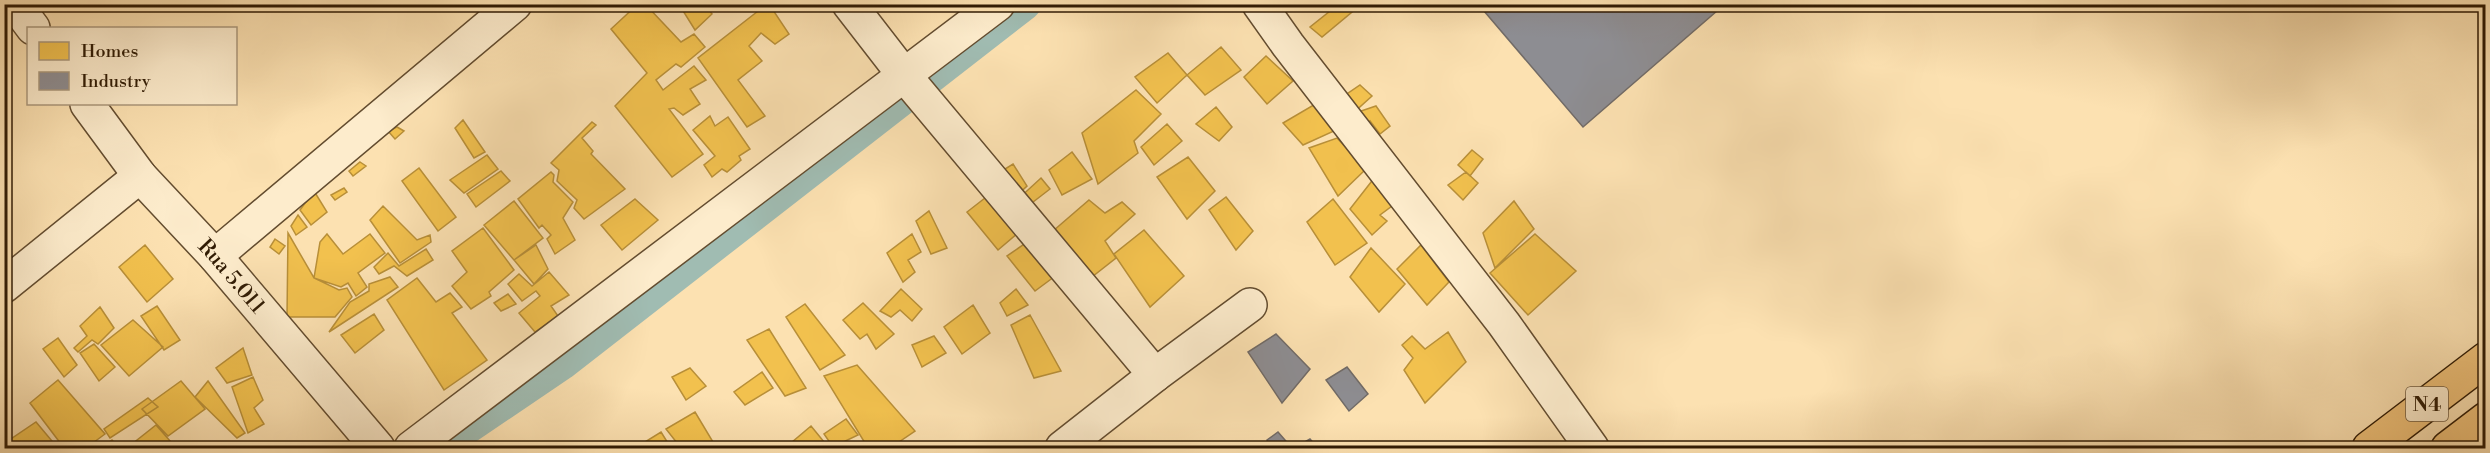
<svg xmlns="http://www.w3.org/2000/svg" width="2490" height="453" viewBox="0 0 2490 453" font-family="'Libre Bodoni',serif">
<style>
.homes{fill:#f2c14e;stroke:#b88f38;stroke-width:1.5}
.industry{fill:#8d8d92;stroke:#716b67;stroke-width:1.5}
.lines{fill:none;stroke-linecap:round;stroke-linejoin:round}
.canal{stroke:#a0bcb2;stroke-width:32}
.street-casing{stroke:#634c2f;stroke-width:36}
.highway-casing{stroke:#301b04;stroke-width:36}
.street{stroke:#fdeccc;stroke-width:33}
.highway{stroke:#eec078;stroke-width:33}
.labels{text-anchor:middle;stroke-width:6;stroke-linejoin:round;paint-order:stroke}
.shield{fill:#fdeccc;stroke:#6e5a40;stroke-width:1.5}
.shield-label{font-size:20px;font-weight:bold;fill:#301b04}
.street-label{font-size:21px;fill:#301b04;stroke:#fdeccc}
</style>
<rect width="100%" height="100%" fill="#fce1b1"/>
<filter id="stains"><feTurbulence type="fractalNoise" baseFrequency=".00333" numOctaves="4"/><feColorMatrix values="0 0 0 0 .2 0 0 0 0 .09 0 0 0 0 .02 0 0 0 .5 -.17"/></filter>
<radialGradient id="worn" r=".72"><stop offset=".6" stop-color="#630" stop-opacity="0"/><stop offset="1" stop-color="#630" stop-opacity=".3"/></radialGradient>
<path class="homes" d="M638,4H645L681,42L694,34L705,47L681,67L676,64L656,80L663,90L694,66L706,80L690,89L700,104L683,115L674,108L669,109L703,154L672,177L615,106L647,73L611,29Z
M683,4H705L712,14L695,30L680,6Z
M767,4H769L789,34L775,44L761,33L749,46L762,61L738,80L765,116L747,127L698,58Z
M1339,4L1352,12L1322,37L1310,27Z
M1221,47L1241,70L1205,95L1187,75Z
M1168,53L1187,75L1157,103L1135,77Z
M1266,56L1293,81L1267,104L1244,77Z
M1360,85L1372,96L1352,114L1341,98Z
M1136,90L1161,114L1134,141L1138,153L1098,184L1082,133Z
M1317,103L1334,131L1303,145L1283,123Z
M1376,106L1390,126L1380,134L1370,121L1364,127L1352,114Z
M1216,107L1232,127L1219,141L1196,124Z
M710,116L715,126L728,117L750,149L739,156L741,160L727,172L722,169L712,177L704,165L715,156L693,130Z
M463,120L485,152L474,158L455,128Z
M592,122L596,125L582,138L593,151L591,154L625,189L584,219L574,208L577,200L557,181L559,170L551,163Z
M1167,124L1182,141L1154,165L1141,147Z
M397,127L404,131L395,139L388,131Z
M1337,138L1366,169L1338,196L1309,148Z
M1472,150L1483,159L1470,176L1458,165Z
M1072,152L1092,179L1062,195L1049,170Z
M487,155L498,169L464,193L450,180Z
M1188,157L1215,191L1187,219L1157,177Z
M360,162L366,166L353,176L349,171Z
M1013,164L1027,186L1014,198L997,174Z
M419,168L456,217L438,231L402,181Z
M501,171L510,181L476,207L467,194Z
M551,172L554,175L553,182L573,202L563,218L575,240L555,254L547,239L551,235L542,225L539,228L518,199Z
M1466,172L1478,183L1463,200L1448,185Z
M1375,177L1396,203L1380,215L1387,221L1372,235L1350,209Z
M1041,178L1050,189L1024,209L1017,200Z
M344,188L347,192L335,200L331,195Z
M314,191L327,212L311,225L300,210Z
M994,191L1025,227L998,250L967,212Z
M1226,197L1253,231L1236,250L1209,210Z
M635,199L658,220L622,250L601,225Z
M1333,199L1367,243L1335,265L1307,222Z
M1089,200L1105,213L1122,202L1135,214L1105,241L1116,258L1083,284L1046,237Z
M514,201L543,238L514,260L484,225Z
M1514,201L1534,229L1495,268L1483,233Z
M383,206L417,240L430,235L431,242L400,263L370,220Z
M929,211L947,248L931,254L916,221Z
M298,215L307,227L296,235L291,226Z
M483,228L514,270L489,292L491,296L471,309L452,286L467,272L452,251Z
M1144,230L1184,276L1150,307L1114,254Z
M288,233L314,278L339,290L347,288L352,297L335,317H287Z
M327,234L343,254L370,234L385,253L358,273L367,287L356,296L348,283L341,287L314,278L320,242Z
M912,234L921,252L908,260L915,272L903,282L887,253Z
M1535,234L1576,271L1528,315L1490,273Z
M1033,238L1062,271L1035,291L1007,256Z
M275,239L285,246L279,254L270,247Z
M145,245L173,279L147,302L119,267Z
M536,245L548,269L534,284L514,260Z
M1421,245L1449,282L1427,305L1397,269Z
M1371,248L1405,284L1379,312L1350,277Z
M426,249L433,260L407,276L394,266L379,274L374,267L388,253L399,266Z
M549,272L569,295L551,306L558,316L535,332L519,313L540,296L536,291L522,301L508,284L519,274L532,286Z
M390,277L398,287L329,332L350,302L369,291V284Z
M417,278L436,302L450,293L462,307L452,313L487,360L444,390L387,300Z
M901,289L922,309L912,321L900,310L891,317L880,311Z
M1016,289L1028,305L1007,316L1000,303Z
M508,294L516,304L501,311L494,303Z
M863,303L894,334L876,349L867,334L860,339L843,320Z
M805,304L845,355L820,370L786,317Z
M973,305L990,333L962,354L944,327Z
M157,306L180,340L164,350L141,316Z
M100,307L114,328L98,344L92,340L78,352L74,348L87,336L80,326Z
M374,314L384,330L355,353L341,335Z
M1030,315L1061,371L1034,378L1011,325Z
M133,320L163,347L129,376L101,345Z
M769,329L806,388L785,396L747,340Z
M1448,332L1466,362L1425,403L1404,370L1413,358L1402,345L1412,336L1425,349Z
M934,336L946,353L922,367L912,345Z
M58,338L77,365L64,377L43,349Z
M94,344L115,367L99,381L80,353Z
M243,348L252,375L227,383L216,368Z
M857,365L915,431L890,448H868L824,376Z
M690,368L706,386L686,400L672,377Z
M762,372L773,388L745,405L734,392Z
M253,377L263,400L254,408L264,424L248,433L232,387Z
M58,380L105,434L86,448H64L30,403Z
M181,381L205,409L168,436L142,409Z
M208,381L245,433L237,438L195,397Z
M148,398L158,407L110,438L104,429Z
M695,412L713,442L702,448H681L666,429Z
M846,419L858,435L833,447L824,434Z
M36,422L57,447L9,448L5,443Z
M156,425L171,442L161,448H127Z
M811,426L829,448H785Z
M661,432L671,448H650L645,442Z
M112,440L119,448H102Z"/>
<path class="industry" d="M1478,4H1725L1583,127Z
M1276,334L1310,369L1282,403L1248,352Z
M1347,367L1368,394L1349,411L1326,380Z
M1278,432L1292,448H1270L1267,440Z
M1310,439L1318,448H1294Z"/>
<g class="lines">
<path class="canal" d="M438,448L562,364L1025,4"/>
<defs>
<g id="street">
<path d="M15,4L33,28"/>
<path d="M849,4L904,75L1155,375"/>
<path d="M1259,4L1288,45L1504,324L1592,448"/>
<path id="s1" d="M87,104L140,176L215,256L378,448"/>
<path d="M215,256L515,4"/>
<path d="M4,286L140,176"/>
<path d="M411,448L998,4"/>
<path d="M1062,448L1155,375L1250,305"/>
</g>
<path id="highway" d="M2369,448L2486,359
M2448,448L2486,419"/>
</defs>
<use href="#street" class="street-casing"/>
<use href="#highway" class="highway-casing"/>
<use href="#street" class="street"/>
<use href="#highway" class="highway"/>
</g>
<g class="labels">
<rect class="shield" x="2406" y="387" width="42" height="34" rx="4.5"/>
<g class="shield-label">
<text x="2427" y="411">N4</text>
</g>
<g class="street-label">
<text dy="7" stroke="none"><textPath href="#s1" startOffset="225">Rua 5.011</textPath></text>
</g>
</g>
<rect width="2490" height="453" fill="none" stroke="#fce1b1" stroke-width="24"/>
<rect x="6" y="6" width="2478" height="441" fill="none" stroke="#301b04" stroke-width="3"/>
<rect x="12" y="12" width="2466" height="429" fill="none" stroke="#301b04" stroke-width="1.5"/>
<rect x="27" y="27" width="210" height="78" fill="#fdeccc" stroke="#ab987c" stroke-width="1.5"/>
<rect x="39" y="42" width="30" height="18" fill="#f2c14e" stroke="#ab987c" stroke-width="1.5"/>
<text x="81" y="57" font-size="18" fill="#301b04">Homes</text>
<rect x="39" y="72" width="30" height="18" fill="#8d8d92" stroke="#ab987c" stroke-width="1.5"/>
<text x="81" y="87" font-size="18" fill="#301b04">Industry</text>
<rect width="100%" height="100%" filter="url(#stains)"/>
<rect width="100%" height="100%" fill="url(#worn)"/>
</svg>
